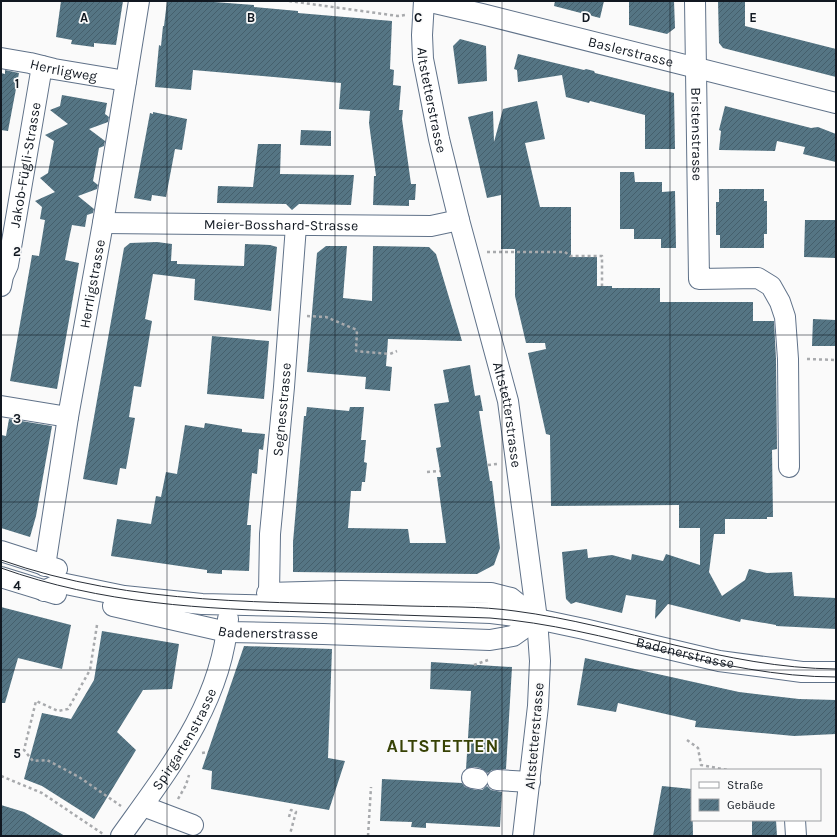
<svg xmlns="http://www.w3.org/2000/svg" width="837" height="837" viewBox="0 0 837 837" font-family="Karla,sans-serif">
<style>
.building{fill:url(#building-hatch)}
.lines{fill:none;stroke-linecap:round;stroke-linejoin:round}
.minor-casing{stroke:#607289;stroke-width:22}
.path{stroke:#a8aaad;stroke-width:2.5;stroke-dasharray:3 3;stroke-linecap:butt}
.minor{stroke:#fff;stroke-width:20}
.tram{stroke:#292f38;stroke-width:1}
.grid{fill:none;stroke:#111821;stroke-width:1;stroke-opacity:0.55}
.labels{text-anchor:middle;stroke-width:3.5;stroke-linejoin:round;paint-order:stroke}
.street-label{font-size:14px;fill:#111821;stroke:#fafafa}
.district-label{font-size:18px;font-weight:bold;letter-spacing:1px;fill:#374205;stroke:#fafafa}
.grid-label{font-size:13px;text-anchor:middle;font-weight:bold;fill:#111821;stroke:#fafafa;stroke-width:3.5;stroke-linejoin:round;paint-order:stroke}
</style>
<defs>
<pattern id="building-hatch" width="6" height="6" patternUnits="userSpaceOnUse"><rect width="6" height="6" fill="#557584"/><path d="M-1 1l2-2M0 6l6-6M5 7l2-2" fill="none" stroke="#455f6c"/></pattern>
</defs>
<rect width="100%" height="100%" fill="#fafafa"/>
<path class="building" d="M61,1H123L116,45L94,43V47L71,44L72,40L56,37Z
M167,1H201L254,5V7L298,11V13L392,21L390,69L394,70L393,85L401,86L399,110H403L402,119L411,184H416L415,200H409V206L373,205L374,176H376L369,123L370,111L339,109L341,83L193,70L191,90L155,87L159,45L161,46L163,26H164Z
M555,1H604L600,18L554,6Z
M629,1H674L675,28L667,34L629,25Z
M718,1H745V26L836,49V77L723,48L719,43Z
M460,39L486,46L487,81L458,84L453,46Z
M518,54L584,70L586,69L594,71L595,73L674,93L675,149H645V115L590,101L589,103L566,97L562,75L518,82L517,70L514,69Z
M5,70L19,73L8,131L1,130V73L5,74Z
M62,95L107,103L105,114L109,117L108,122L89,129L105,141L104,146L99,148L93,181L98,185L97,189L78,196L94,209L93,213L87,215L85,227L72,225L69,239L65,260L79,263L57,389L10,381L32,255L39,256L45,220L40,219L42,207L35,201L55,192L40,178L48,173L54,141L45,135L68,124L50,110L60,106Z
M537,101L545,139L525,143L540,207H571V257H597V286H612V288H660V302H753V321H774L776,359L777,449L772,450L773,517H767V519H725V534H714L709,572L722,596L745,580L749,569L767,573L792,572L794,596L836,598V629L776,626V625L741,619L740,622L668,604L655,619L656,600L626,595L622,613L576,602L571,604L566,599L562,552L587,549L588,558L612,555L631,560L632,554L663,561L666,554L700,565V528H679V505L551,506L550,435L546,434L528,353L546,349L545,343H526L515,296V249H501V195L487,198L468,117L493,111L494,142L503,109Z
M725,106L811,128L818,127L836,134V162L803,154L805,147L777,141L775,151L719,150L721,131L719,130Z
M153,112L187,119L182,150L175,149L166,197L152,195L151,201L134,198L150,113L153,114Z
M301,130L331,131V146L300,145Z
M258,144H281L280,174L354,175L351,205L299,204L292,210L286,204L217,203L218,186L253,187Z
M620,172H634L635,182H662V192L675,191L676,248H661V239H634V229H620Z
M719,189H764V201H767V234H764V248H720V235H716V202H719Z
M805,220H836V258L804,257Z
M157,242L172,244L171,261H177V264L244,266L245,244L270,245L277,247L271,311L194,300L195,279L153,274L145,319L152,321L141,387L134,386L129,417L135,418L126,469L120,468L117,485L83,479L124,248L130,243Z
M326,246H347L343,298L372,301L373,246L429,247L436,254L462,341L388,339L386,366L392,367L390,391L365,389L366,377L307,372L317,253Z
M813,319L836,320V346H812Z
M212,336L269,341L264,399L207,394Z
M470,365L475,396L480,395L483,411H479L490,481H492L500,548L494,565L477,574L293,572V542L304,416H306L307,407L349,411L350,407H364L361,440H366L364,462L367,463L365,482H362L361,491H351L348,528L408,529L410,543H446L437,477H441L436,448L441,447L434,404L449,402L443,370Z
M9,419L52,426L36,516L30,537L1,528V435L6,436Z
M205,423L242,429V432L265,434L263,450L259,449L257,474L252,473L247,525H251L249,571L222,570V574L207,573V570L111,556L117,519L151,524L156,496L161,497L166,472L177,474L185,425L204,428Z
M1,607L71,625L62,669L18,658L5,703H1Z
M102,631L179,644L172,689L143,690L117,732L136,750L94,819L42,786L24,779L42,713L71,719L94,680Z
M244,646L332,649L328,758L345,761L329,810L211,789L212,771L202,769Z
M585,658L739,692L799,699L836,700V734L794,736L695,727L696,721L618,703L616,712L577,705Z
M431,662L512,667L506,769L492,770L488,773L480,768L474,767L466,769L471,691L430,689Z
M382,779L462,783L465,787L476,790H482L487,786L491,790L502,792L500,827L426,823V828L411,827L412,822L380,821Z
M662,786L692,789L693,836H653Z
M1,805L24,812L65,836H1Z
M752,820H776L777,836H752Z"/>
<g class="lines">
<defs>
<g id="minor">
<path id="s1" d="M424,1L422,35L423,59L439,139L459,220L508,401L537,619L540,661L538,706L523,836"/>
<path id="s2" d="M426,1L482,14L836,103"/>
<path id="s3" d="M695,1L699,279L758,278L771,286L780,302L785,317L788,359L789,467"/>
<path id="s4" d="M1,58L30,63L54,69L126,81"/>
<path id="s5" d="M103,223L431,226L459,220"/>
<path id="s6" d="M1,286L3,276L8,265L42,66"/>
<path d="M1,406L68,417"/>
<path d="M1,551L57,569"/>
<path id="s7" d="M45,566L68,417L103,223L139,1"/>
<path d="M1,577L56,594"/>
<path id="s8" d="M44,591L61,583L124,596L202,604L291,606L491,613L537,619L584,629L719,661L802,672H836"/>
<path d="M267,593L341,591L491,593L511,598L537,619"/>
<path id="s9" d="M269,593L270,534L284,387L296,226"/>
<path id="s10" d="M113,606L227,632L323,634L490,640L513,636L537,619"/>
<path d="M472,778L478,779"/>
<path d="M497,780L530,782"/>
<path d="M143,806L193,825"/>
<path d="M795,820L796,836"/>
<path id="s11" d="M121,836C168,770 222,703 228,619"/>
</g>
</defs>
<use href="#minor" class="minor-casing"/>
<path class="path" d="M289,1L398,16L405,15
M487,252H565L570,256H602V286
M307,316L326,317L357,330L356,351L390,354L397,351
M807,359L836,360
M488,465L497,464
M427,472L440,471
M97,625L90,670L68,709L58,711L36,701L24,750L33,761L47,760L79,777L121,806
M474,665L488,660
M687,740L698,748L701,765L728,770
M202,753L208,752
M1,776L42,793L103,834
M178,799L186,785L189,775
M289,817L291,810L296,812L290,834
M368,836L371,787"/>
<use href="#minor" class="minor"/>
<path class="tram" d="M1,560C135,607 269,601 409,606C444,607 480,606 515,611C623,625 724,668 836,669
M1,568C102,604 203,609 309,612C369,614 430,616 490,618C607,627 718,677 836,677"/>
</g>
<path class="grid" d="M167,1V836M335,1V836M502,1V836M670,1V836M1,167H836M1,335H836M1,502H836M1,670H836"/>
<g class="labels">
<g class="street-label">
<text dy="5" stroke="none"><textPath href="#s2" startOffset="211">Baslerstrasse</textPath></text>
<text dy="5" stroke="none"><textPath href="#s4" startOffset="64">Herrligweg</textPath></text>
<text dy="5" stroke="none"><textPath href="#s1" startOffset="100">Altstetterstrasse</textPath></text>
<text dy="5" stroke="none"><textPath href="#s3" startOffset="133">Bristenstrasse</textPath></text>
<text dy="5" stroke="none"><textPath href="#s6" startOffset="124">Jakob-Fügli-Strasse</textPath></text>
<text dy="5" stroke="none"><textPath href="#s5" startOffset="178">Meier-Bosshard-Strasse</textPath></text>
<text dy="5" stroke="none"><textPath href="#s7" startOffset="286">Herrligstrasse</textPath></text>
<text dy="5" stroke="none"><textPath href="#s9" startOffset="184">Segnesstrasse</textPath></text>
<text dy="5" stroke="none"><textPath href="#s1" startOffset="424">Altstetterstrasse</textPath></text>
<text dy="5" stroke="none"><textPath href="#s10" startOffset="158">Badenerstrasse</textPath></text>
<text dy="5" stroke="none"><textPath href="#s8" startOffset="649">Badenerstrasse</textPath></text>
<text transform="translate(534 736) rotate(-85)" y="5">Altstetterstrasse</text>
<text dy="5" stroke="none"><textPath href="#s11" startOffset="116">Spirgartenstrasse</textPath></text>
</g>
<g class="district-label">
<text x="443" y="752">ALTSTETTEN</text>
</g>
</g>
<g class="grid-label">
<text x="84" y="22">A</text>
<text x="251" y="22">B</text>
<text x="418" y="22">C</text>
<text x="586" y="22">D</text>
<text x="753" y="22">E</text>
<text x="17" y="88">1</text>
<text x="17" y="256">2</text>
<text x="17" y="423">3</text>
<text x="17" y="590">4</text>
<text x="17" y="758">5</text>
</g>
<rect width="837" height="837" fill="none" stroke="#111821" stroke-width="4"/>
<rect x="691" y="769" width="130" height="52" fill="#fafafa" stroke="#9da0a3"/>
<rect x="699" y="782" width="20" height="6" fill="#ffffff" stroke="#9da0a3"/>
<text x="727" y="789" font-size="12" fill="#111821">Straße</text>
<rect x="699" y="799" width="20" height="12" fill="url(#building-hatch)" stroke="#9da0a3"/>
<text x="727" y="809" font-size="12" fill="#111821">Gebäude</text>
</svg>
